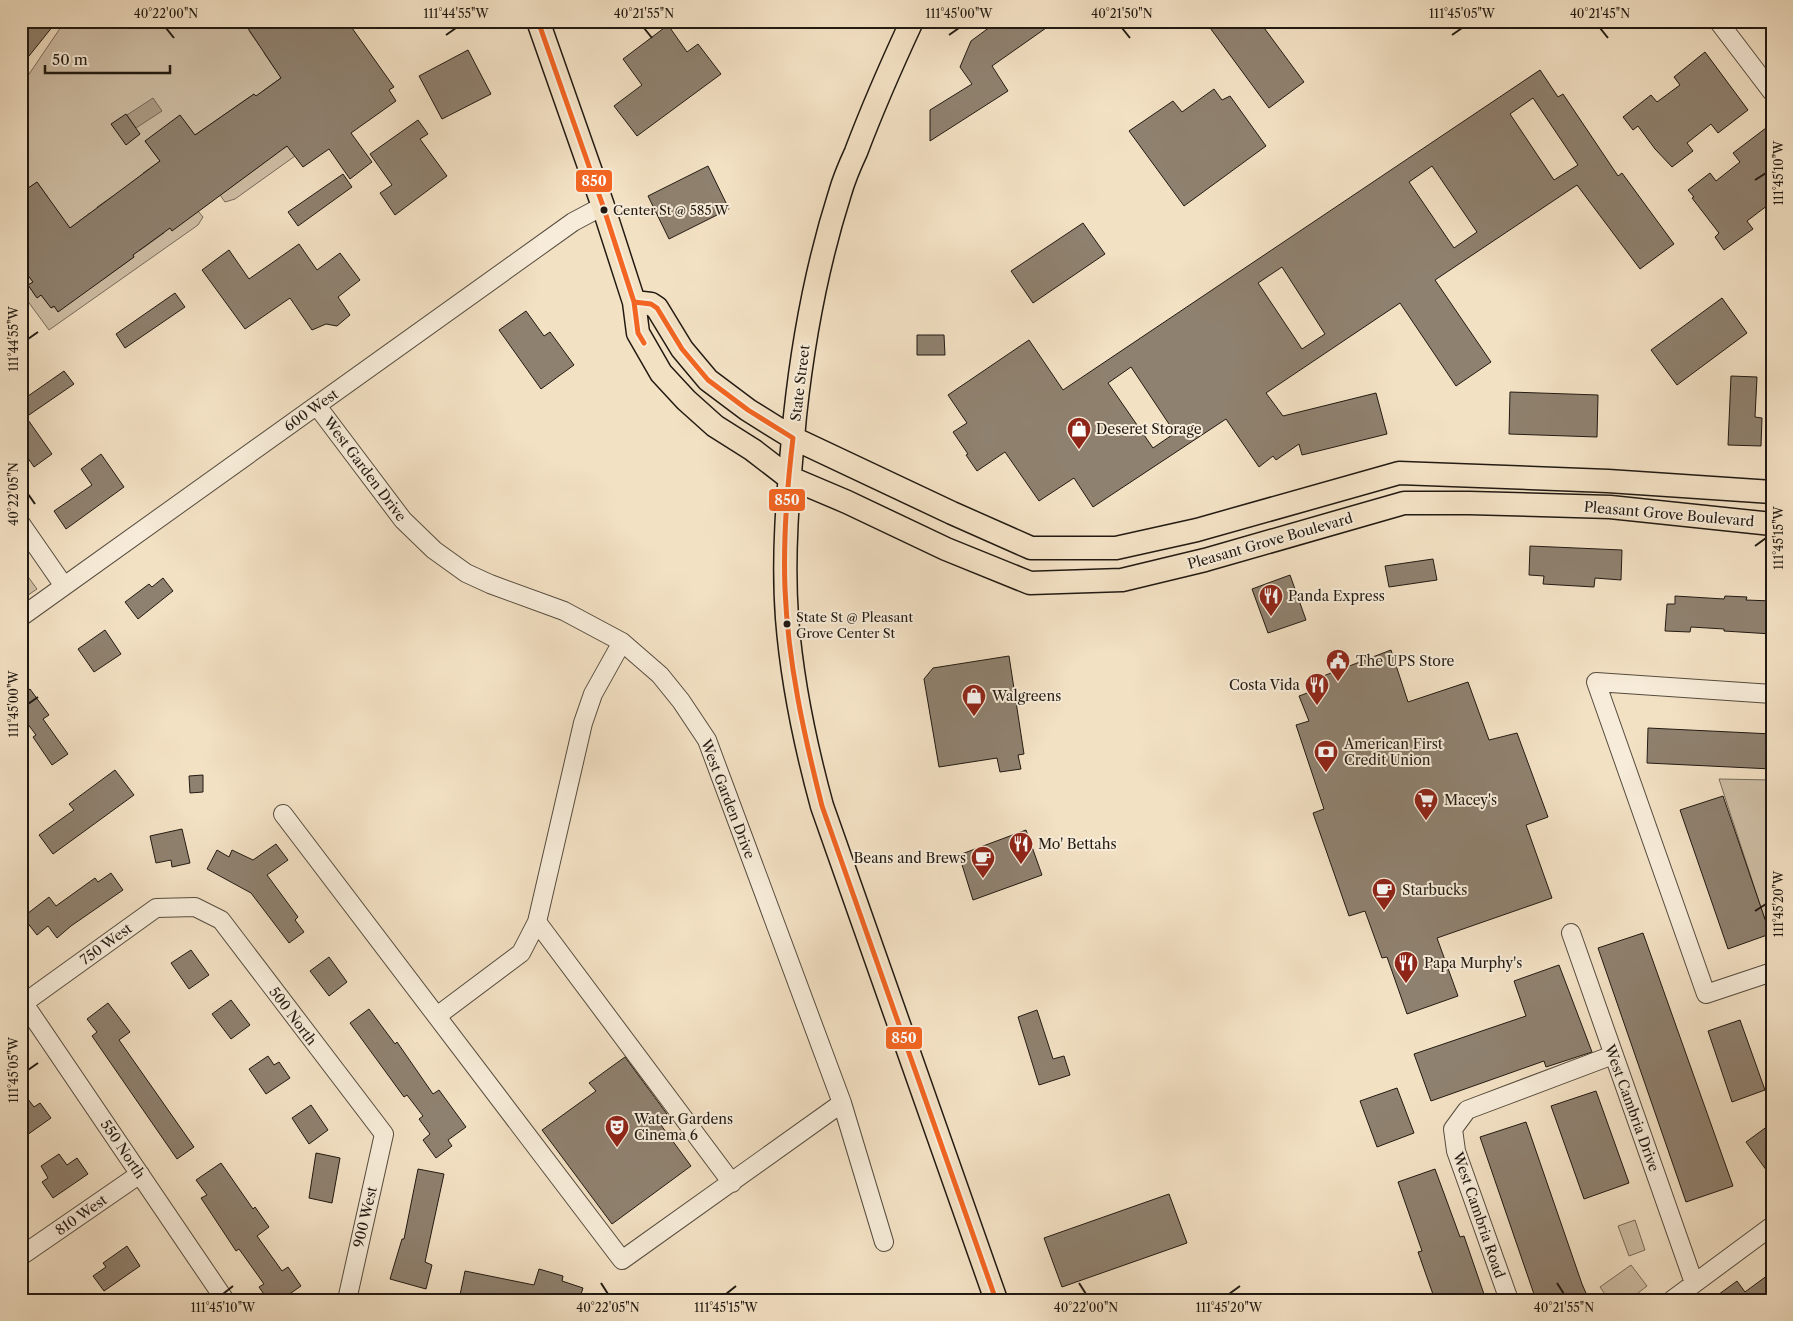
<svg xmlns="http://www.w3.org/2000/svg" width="1793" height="1321" viewBox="0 0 1793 1321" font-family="'Libre Caslon Text',serif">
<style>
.green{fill:#cfbfa6;stroke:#786c5c}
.water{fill:#ac9d87;stroke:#756958}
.building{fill:#8f816f;stroke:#221a12;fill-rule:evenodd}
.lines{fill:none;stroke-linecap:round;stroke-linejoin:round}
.minor-casing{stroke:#564c3e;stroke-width:20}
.major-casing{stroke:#221a12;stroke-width:25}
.minor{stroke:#f7ecd9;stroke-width:18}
.major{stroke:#f3e1c4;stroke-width:22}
.bus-1-casing{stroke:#f7ecd9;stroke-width:9}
.bus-1{stroke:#f26522;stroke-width:5}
.ticks{fill:none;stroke:#221a12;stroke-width:2}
.bus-dot{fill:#221a12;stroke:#f7ecd9;stroke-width:2}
.labels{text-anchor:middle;stroke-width:4;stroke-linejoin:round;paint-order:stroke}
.bus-label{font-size:13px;fill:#221a12;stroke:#f7ecd9;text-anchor:start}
.street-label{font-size:14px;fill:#221a12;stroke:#f7ecd9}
.poi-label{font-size:14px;fill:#221a12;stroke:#f7ecd9;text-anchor:start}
.line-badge{stroke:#f7ecd9;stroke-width:2}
.badge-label{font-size:14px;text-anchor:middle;font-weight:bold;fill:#fff}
.neatline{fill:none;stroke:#221a12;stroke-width:2}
.ticks-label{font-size:12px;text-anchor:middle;fill:#221a12}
</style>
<rect width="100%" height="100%" fill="#f3e1c4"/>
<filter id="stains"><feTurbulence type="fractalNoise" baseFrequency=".004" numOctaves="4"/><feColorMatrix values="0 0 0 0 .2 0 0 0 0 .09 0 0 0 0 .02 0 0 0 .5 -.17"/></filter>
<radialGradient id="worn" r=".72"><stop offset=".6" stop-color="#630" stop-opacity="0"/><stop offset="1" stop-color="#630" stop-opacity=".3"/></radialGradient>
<path class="green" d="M65,21H243L258,24L249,31L260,46L268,49L264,53L275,69L286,74L263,91L258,100L254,94L195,135L145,141L160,161L143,173L148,179L118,202L113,196L97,207L100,213H90L65,232L42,200L47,196L37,182L27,189L23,184L21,185V86Z
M383,93L235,199L225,202L220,195L282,149Z
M198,211L203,217L198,225L49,330L21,292V266L33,282L28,285L37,298L41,295L52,308L106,277L134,257L130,251L136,247L139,251L164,233L162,228L167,224L172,230Z
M21,567L37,589L21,600Z
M1719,779L1772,780V925L1767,926Z
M1635,1220L1645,1250L1629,1256L1618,1226Z
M1631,1265L1647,1286L1629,1300H1609L1600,1287Z"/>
<path class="water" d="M153,98L162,111L136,128L127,115Z"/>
<path class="building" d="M21,21H57L21,66Z
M243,21H347L394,87L389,90L396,101L351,133L372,162L350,179L329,149L303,167L287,146L172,231L170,228L133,255L134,257L58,312L54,306L51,308L41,295L37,298L28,285L33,282L21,266V193L37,182L70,228L160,161L145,141L180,115L195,135L254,94L256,96L281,78Z
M998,21H1056L992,66L1008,91L930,141V110L972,84L960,67L971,41Z
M1205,21H1259L1304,82L1269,108Z
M668,25L687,52L698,44L721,74L637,136L614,106L642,85L623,59Z
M468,50L491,94L442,119L419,76Z
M1705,52L1748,110L1718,133L1711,124L1687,143L1693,151L1672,167L1655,149L1638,126L1633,130L1623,117L1651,95L1657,102L1680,85L1674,77Z
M1540,70L1558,97L1563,94L1618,176L1622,173L1674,244L1640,269L1577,185L1435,280L1491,362L1456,386L1400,303L1266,393L1283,416L1376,393L1387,434L1302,455L1299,444L1276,460L1273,456L1259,467L1226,419L1093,507L1074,478L1039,501L1005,452L977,471L966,455L968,454L953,432L967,423L948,395L1029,340L1063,390ZM1533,98L1578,165L1554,180L1510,114ZM1432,166L1477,232L1454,248L1409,182ZM1282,267L1325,334L1302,349L1258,283ZM1131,367L1175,433L1153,448L1108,383Z
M1214,89L1222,100L1230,96L1266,146L1184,206L1129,131L1173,101L1182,112Z
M126,114L140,134L126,145L111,124Z
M418,120L428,134L420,139L447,176L395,215L380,193L392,185L370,154Z
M1766,128L1772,136V202L1747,221L1753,229L1724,250L1715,237L1719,233L1692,198L1694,197L1688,190L1710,173L1716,181L1740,162L1733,153Z
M708,166L729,209L669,239L648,196Z
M343,174L352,187L298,226L288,212Z
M1083,223L1105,254L1033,303L1011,271Z
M299,244L317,270L340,253L360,280L338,297L350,315L337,326L326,324L312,330L290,298L245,329L202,270L229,250L249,279Z
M175,293L185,307L125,348L116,334Z
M1722,298L1747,333L1677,385L1651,350Z
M526,311L544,336L550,332L574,365L541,389L499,330Z
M917,335H944L945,355H917Z
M64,371L74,384L26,417L52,454L34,467L21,448V401Z
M1731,376L1757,377L1755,417L1762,418L1761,446L1728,445Z
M1510,392L1598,395L1597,437L1509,434Z
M101,454L124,487L66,529L54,511L92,485L81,469Z
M1530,546L1622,550L1621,580L1595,578L1594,587L1543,584L1544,576L1529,575Z
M1433,559L1437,580L1389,587L1385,566Z
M1290,575L1306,620L1268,633L1252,589Z
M163,578L173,591L138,619L125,602L149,584L152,587Z
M1675,596L1724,599L1725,596L1747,597L1746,600L1772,601V634L1724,631V629L1691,627L1690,632L1665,631L1667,604H1675Z
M105,630L121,654L94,672L78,649Z
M1391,650L1408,702L1468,682L1489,740L1517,733L1548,817L1526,825L1552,898L1437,938L1458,996L1407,1014L1387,957L1382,958L1365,911L1349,916L1313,813L1324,809L1296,725L1309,721L1299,696L1321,688L1318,678Z
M1009,656L1024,754L1018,755L1021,769L1000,772L997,758L939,767L924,679L933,668Z
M30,689L49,715L43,719L68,754L52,765L33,737L36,735L21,715V695Z
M1648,728L1772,734V769L1647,763Z
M115,770L134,795L53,854L39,835L74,810L69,804Z
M203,775V792L190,793L189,776Z
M1723,796L1770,934L1728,949L1680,810Z
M182,829L190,863L172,867L171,860L156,863L150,836Z
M1026,830L1042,875L973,900L959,855Z
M276,844L288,860L267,875L298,917L295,920L304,932L289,943L251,893L207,869L217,850L229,857L232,850L253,860Z
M111,873L123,890L71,926L57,938L48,926L37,935L23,917L49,897L56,906L95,878L98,882Z
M1643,933L1733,1186L1686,1202L1598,948Z
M191,950L209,975L189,989L171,963Z
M329,957L347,982L329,996L310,971Z
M1559,965L1592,1052L1546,1067L1544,1061L1431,1101L1414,1054L1526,1016L1514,981Z
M231,1000L250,1025L231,1039L212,1014Z
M108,1003L130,1032L119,1040L194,1147L177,1159L92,1036L97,1032L87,1019Z
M369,1009L395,1044L397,1042L433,1094L439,1090L466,1127L448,1140L452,1146L436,1158L423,1140L430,1134L419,1119L423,1116L407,1095L404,1097L350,1023Z
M1037,1010L1053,1059L1064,1056L1070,1075L1039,1085L1018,1017Z
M1740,1020L1765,1090L1732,1102L1708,1031Z
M268,1056L274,1065L279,1062L290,1078L266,1094L249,1069Z
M625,1057L667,1114L658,1121L691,1166L612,1224L542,1130L596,1091L589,1083Z
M1397,1088L1414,1133L1377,1147L1360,1101Z
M21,1090L34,1107L40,1103L51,1118L27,1135L21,1127Z
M1596,1091L1629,1183L1584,1199L1551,1106Z
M311,1105L328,1130L309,1144L292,1118Z
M1526,1122L1582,1284L1589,1300H1536L1480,1137Z
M1772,1123V1178L1746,1142Z
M316,1153L340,1158L332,1203L309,1198Z
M59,1154L67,1165L77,1158L88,1174L53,1198L42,1182L48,1178L41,1166Z
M221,1163L253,1209L255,1207L269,1227L257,1236L282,1271L288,1267L301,1286L281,1300H268L259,1287L264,1284L239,1249L236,1251L201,1198L207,1195L196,1180Z
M418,1169L444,1174L425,1262L432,1265L426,1289L390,1279L402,1239H404Z
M1435,1169L1460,1237L1464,1236L1486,1300H1435L1418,1252L1422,1251L1398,1182Z
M1169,1194L1187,1243L1062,1287L1044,1238Z
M127,1246L140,1266L104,1291L93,1276L106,1267L103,1263Z
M539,1269L563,1276L562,1281L583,1288L579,1300H484L460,1295L465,1271L534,1285Z
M1772,1272V1300H1711L1737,1281L1745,1292Z"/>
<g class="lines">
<defs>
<path id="minor" d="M1718,21L1772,92
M317,406L403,520L434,550L466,573L490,584L564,611L622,642L660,675L681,701L707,740L842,1103L884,1242
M21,524L64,586
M21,617L573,222L603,206
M622,642L593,694L583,723L537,922L732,1183
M1772,694L1596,682L1706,994L1772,972
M283,814L622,1260L842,1103
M1571,933L1694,1283
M21,999L225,1300
M24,1003L156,908L195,907L221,920L384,1134L347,1300
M437,1016L521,953L537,922
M21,1256L140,1174
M1509,1300L1456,1151L1453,1129L1467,1110L1613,1055
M1672,1300L1772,1226"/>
<path id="major" d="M538,21L603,206L634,302L638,333L661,373L686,400L715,426L753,450L788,477L847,502L946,549L1030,583L1122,580L1205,560L1404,503H1469L1610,507L1772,524
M912,21C892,64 873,107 856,152C850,165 844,179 840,193C817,265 803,341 795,416C789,484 782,550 787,618C792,682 805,744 822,806L996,1300
M634,302L651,304L657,308L682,349L708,380L748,410L793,438L952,513L1031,548H1116L1197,530L1399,473L1608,481L1772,492"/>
</defs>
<use href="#minor" class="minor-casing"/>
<use href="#major" class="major-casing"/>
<use href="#minor" class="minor"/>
<use href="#major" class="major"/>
<defs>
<path id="bus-1" d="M538,21L603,206L634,302L638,333L644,343
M634,302L651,304L657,308L682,349L708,380L748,410L793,438C787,488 783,539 785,589C788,663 804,735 822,806L996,1300"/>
</defs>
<use href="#bus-1" class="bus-1-casing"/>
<use href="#bus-1" class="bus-1"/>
</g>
<path class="ticks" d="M166,28L174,38M644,28L652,38M1122,28L1130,38M1600,28L1608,38M446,35L456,28M949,35L959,28M1452,35L1462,28M1755,180L1766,173M28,339L38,332M28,494L35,504M1755,546L1766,538M28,704L38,697M1755,911L1766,904M28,1070L38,1063M601,1283L608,1294M1079,1283L1086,1294M1557,1283L1564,1294M223,1294L233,1286M726,1294L736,1286M1229,1294L1240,1286"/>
<defs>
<symbol id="shop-pin" viewBox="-11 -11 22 30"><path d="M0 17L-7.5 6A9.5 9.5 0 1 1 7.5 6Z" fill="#8f2418" stroke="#f7ecd9"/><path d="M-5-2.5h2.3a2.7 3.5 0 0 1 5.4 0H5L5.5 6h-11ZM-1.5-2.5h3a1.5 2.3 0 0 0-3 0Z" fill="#fff"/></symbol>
<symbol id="restaurant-pin" viewBox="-11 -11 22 30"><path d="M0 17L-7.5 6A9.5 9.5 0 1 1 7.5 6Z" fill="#8f2418" stroke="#f7ecd9"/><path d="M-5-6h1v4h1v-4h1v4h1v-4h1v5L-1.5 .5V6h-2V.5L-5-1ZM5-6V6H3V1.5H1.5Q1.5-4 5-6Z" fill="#fff"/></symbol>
<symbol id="civic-pin" viewBox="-11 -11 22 30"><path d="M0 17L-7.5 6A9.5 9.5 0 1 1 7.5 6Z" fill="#8f2418" stroke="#f7ecd9"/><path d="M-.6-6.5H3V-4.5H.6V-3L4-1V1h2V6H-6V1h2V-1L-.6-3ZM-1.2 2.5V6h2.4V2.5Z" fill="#fff"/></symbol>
<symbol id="bank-pin" viewBox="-11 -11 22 30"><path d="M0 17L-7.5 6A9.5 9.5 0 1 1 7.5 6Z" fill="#8f2418" stroke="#f7ecd9"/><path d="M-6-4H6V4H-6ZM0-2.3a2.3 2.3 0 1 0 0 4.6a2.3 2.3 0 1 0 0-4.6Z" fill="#fff"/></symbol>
<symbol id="supermarket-pin" viewBox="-11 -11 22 30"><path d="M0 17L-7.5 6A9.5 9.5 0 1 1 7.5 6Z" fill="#8f2418" stroke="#f7ecd9"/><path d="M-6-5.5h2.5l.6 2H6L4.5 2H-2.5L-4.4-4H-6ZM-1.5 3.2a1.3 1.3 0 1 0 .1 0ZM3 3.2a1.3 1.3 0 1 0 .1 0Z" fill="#fff"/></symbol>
<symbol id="cafe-pin" viewBox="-11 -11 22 30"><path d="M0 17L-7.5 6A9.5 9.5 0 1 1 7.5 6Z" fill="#8f2418" stroke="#f7ecd9"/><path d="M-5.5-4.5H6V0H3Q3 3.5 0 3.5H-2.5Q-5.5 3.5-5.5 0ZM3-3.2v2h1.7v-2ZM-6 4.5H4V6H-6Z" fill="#fff"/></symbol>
<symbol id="theatre-pin" viewBox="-11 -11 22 30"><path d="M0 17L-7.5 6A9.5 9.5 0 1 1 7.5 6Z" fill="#8f2418" stroke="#f7ecd9"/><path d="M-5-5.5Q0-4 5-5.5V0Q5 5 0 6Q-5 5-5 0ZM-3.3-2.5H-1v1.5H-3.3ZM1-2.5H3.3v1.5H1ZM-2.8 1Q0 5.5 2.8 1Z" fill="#fff"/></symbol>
</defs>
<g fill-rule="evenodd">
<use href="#shop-pin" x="1065" y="415" width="28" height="38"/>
<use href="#restaurant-pin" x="1257" y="582" width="28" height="38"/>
<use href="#civic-pin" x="1324" y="647" width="28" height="38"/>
<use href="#restaurant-pin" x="1303" y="671" width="28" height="38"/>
<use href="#shop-pin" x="960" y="682" width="28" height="38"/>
<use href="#bank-pin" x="1312" y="738" width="28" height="38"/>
<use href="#supermarket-pin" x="1412" y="786" width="28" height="38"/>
<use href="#restaurant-pin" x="1007" y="830" width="28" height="38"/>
<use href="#cafe-pin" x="969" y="844" width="28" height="38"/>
<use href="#cafe-pin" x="1370" y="876" width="28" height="38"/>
<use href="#restaurant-pin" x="1392" y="949" width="28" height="38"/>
<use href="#theatre-pin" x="603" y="1113" width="28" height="38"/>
</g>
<g class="bus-dot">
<circle cx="604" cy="210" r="4.5"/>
<circle cx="787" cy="624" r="4.5"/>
</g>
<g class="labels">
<g class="bus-label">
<text x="613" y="215">Center St @ 585 W</text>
<text x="796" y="622">State St @ Pleasant<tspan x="796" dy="16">Grove Center St</tspan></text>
</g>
<g class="street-label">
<text transform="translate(800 383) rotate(-83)" y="5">State Street</text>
<text transform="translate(311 410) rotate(-35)" y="5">600 West</text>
<text transform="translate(365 469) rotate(53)" y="5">West Garden Drive</text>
<text transform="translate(1669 514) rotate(5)" y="5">Pleasant Grove Boulevard</text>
<text transform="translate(1270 541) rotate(-16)" y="5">Pleasant Grove Boulevard</text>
<text transform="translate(728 799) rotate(69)" y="5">West Garden Drive</text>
<text transform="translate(106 944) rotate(-36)" y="5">750 West</text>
<text transform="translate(293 1016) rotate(53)" y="5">500 North</text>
<text transform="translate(1632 1108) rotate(70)" y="5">West Cambria Drive</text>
<text transform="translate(123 1149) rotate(56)" y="5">550 North</text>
<text transform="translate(81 1215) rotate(-35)" y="5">810 West</text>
<text transform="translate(1479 1215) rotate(71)" y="5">West Cambria Road</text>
<text transform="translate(365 1217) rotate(-77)" y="5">900 West</text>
</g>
<g class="poi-label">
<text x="1096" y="434">Deseret Storage</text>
<text x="1288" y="601">Panda Express</text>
<text x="1356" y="666">The UPS Store</text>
<text x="1300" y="690" text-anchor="end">Costa Vida</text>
<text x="992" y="701">Walgreens</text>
<text x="1344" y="749">American First<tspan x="1344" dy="16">Credit Union</tspan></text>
<text x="1444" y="805">Macey's</text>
<text x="1038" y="849">Mo' Bettahs</text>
<text x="966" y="863" text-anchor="end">Beans and Brews</text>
<text x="1402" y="895">Starbucks</text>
<text x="1424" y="968">Papa Murphy's</text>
<text x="634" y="1124">Water Gardens<tspan x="634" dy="16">Cinema 6</tspan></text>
</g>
</g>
<g class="line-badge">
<rect x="575" y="169" width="38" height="24" rx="5" fill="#f26522"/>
<rect x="768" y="488" width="38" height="24" rx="5" fill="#f26522"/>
<rect x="885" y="1026" width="38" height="24" rx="5" fill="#f26522"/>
</g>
<g class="badge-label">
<text x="594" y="186">850</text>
<text x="787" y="505">850</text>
<text x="904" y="1043">850</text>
</g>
<rect width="1793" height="1321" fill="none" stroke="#f3e1c4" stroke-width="55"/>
<path d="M45 65v8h125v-8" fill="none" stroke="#221a12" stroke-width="2.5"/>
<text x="52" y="65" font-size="15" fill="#221a12" stroke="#f7ecd9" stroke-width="4" paint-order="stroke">50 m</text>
<rect x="28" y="28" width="1738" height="1266" class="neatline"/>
<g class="ticks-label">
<text x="166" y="18">40°22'00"N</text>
<text x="456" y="18">111°44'55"W</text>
<text x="644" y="18">40°21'55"N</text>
<text x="959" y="18">111°45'00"W</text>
<text x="1122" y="18">40°21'50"N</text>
<text x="1462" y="18">111°45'05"W</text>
<text x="1600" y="18">40°21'45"N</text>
<text transform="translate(1779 173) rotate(-90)" y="4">111°45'10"W</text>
<text transform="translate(14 339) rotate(-90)" y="4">111°44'55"W</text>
<text transform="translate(14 494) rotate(-90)" y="4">40°22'05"N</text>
<text transform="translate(1779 538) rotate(-90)" y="4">111°45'15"W</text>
<text transform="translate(14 704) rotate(-90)" y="4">111°45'00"W</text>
<text transform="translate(1779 904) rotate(-90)" y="4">111°45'20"W</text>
<text transform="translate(14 1070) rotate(-90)" y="4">111°45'05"W</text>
<text x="223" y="1312">111°45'10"W</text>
<text x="608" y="1312">40°22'05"N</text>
<text x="726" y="1312">111°45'15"W</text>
<text x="1086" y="1312">40°22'00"N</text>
<text x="1229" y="1312">111°45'20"W</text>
<text x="1564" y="1312">40°21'55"N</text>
</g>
<rect width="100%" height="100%" filter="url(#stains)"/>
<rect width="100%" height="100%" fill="url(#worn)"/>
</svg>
